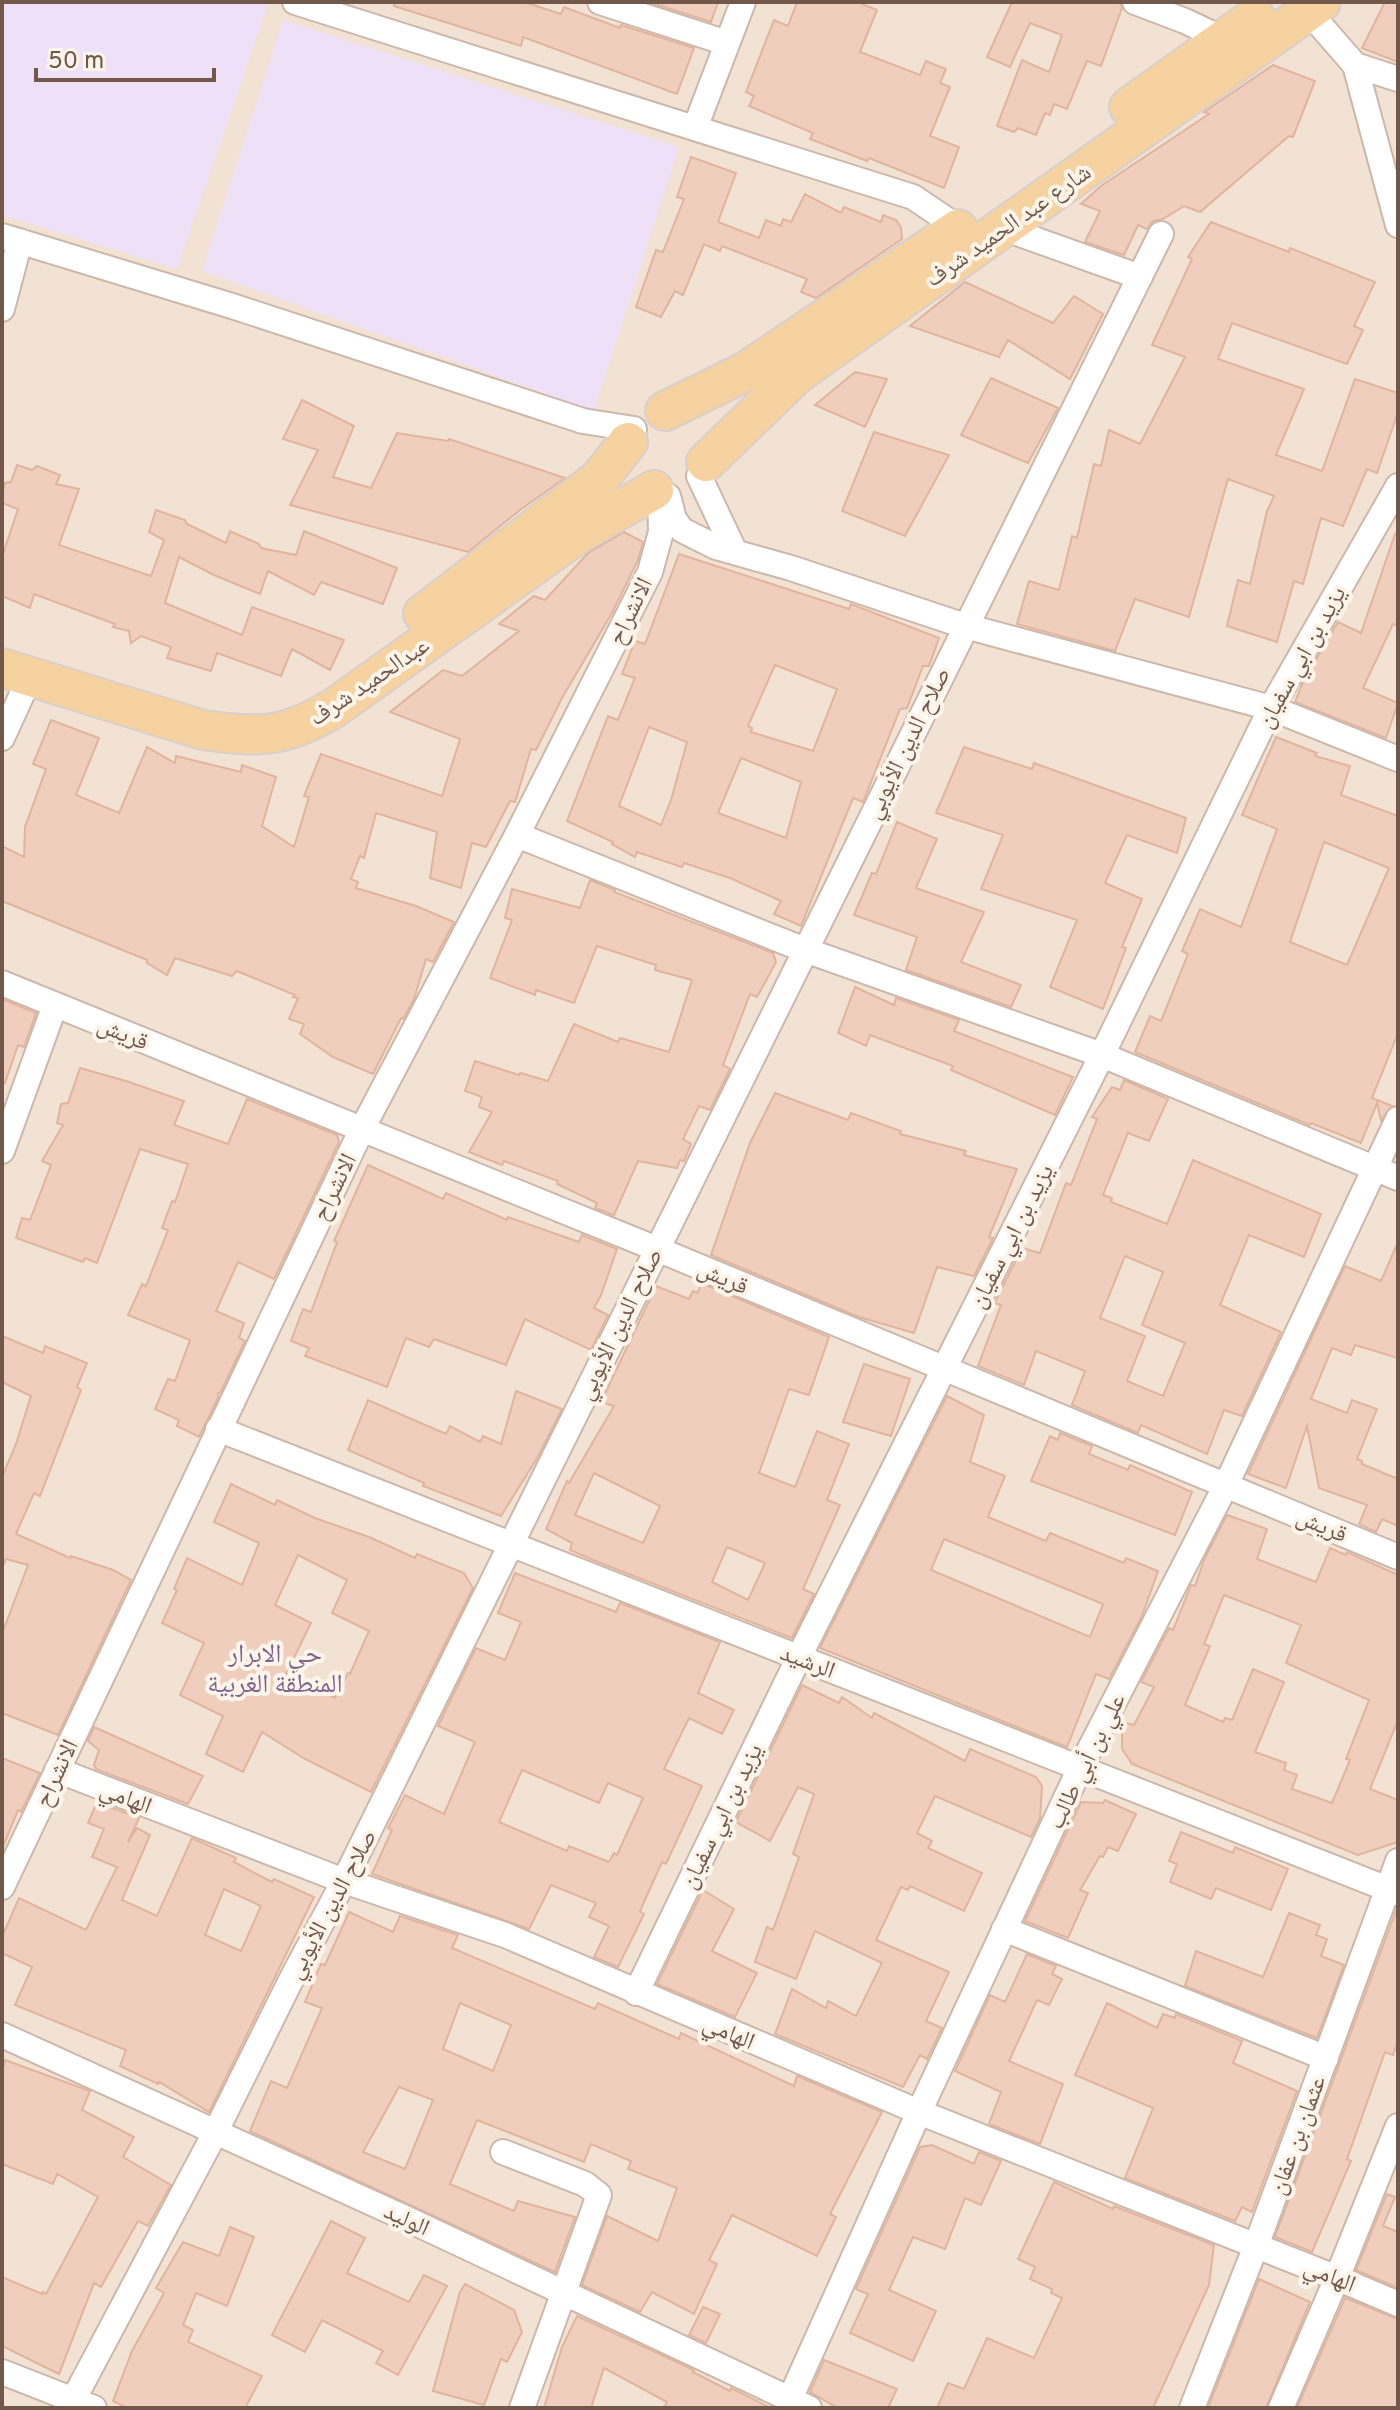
<svg xmlns="http://www.w3.org/2000/svg" width="1400" height="2410" viewBox="0 0 1400 2410" font-family="Overpass,'Noto Naskh Arabic',sans-serif">
<style>
.residential{fill:#f2e2d3}
.education{fill:#eee1f7}
.building{fill:#efcebd;stroke:#e1b49e;stroke-width:2;fill-rule:evenodd}
.lines{fill:none;stroke-linecap:round;stroke-linejoin:round}
.minor-casing{stroke:#ccb8ab;stroke-width:28}
.primary-casing{stroke:#d8d0cd;stroke-width:42}
.minor{stroke:#fff;stroke-width:24}
.primary{stroke:#f6d2a0;stroke-width:38}
.labels{text-anchor:middle;stroke-width:8;stroke-linejoin:round;paint-order:stroke}
.street-label{font-size:24px;fill:#72574b;stroke:#fef5ea}
.neighbourhood-label{font-size:26px;fill:#7d638e;stroke:#fef5ea}
</style>
<rect width="100%" height="100%" fill="#fbf1e4"/>
<path class="residential" d="M2,2H1398V2408H2Z"/>
<path class="education" d="M2,2H252L268,5L177,269L2,215Z
M283,20L679,147L594,411L202,271Z"/>
<path class="building" d="M395,2H524L561,14L564,7L620,28L621,25L694,48L677,94L523,37L521,46L394,6Z
M649,2H718L711,22Z
M797,2H857L877,10L860,52L920,75L926,61L946,69L940,83L950,87L930,136L959,147L944,188L869,158L867,161L810,139L813,133L749,106L754,96L746,92L774,20L788,26Z
M1012,2H1120L1122,8L1101,66L1087,61L1067,109L1054,104L1050,115L1045,113L1036,135L1018,128L1014,132L997,126L1022,60L1049,72L1062,35L1030,23L1010,67L987,57Z
M1385,2H1398V62L1362,48Z
M1273,65L1315,81L1293,137L1289,136L1200,212L1184,206L1163,219L1153,221L1147,229L1138,225L1124,255L1085,242L1100,211L1081,204L1101,186L1209,114L1204,112Z
M691,157L736,173L718,222L759,238L766,220L781,226L783,219L791,222L805,194L841,213L844,207L881,222L883,215L896,220L901,227L902,239L816,298L801,292L807,279L722,246L720,251L704,244L683,295L675,291L661,317L636,307L656,250L663,252L684,199L677,197Z
M1211,222L1289,252L1290,248L1375,282L1354,326L1363,330L1347,364L1232,323L1218,359L1304,389L1276,455L1322,471L1355,379L1398,393V412L1377,473L1367,469L1343,526L1321,518L1303,584L1294,581L1277,642L1227,626L1238,580L1250,584L1267,511L1274,496L1228,479L1189,617L1135,599L1115,651L1017,624L1029,581L1059,590L1072,536L1077,538L1094,464L1101,466L1109,430L1140,444L1185,357L1152,345L1192,259L1188,257Z
M965,282L1053,323L1074,296L1103,314L1070,379L1008,340L999,357L910,326Z
M855,372L887,379L865,427L815,405Z
M991,378L1058,408L1028,463L961,435Z
M302,400L354,426L333,477L371,488L397,433L448,441L449,439L565,478L520,510L468,552L290,505L318,450L283,439Z
M874,432L949,455L905,536L842,511Z
M17,465L32,470L37,466L60,475L56,484L79,489L59,545L151,576L164,540L149,532L156,510L185,520L187,524L226,543L230,531L259,544L261,548L296,555L304,531L397,568L383,604L321,582L314,595L268,571L260,594L214,575L179,557L165,603L242,635L252,607L344,640L330,670L292,649L281,676L217,653L211,671L167,658L171,647L141,636L131,643L129,631L113,627L115,624L34,594L30,608L2,596V557L18,509L2,503V495L5,483L11,482Z
M624,532L643,542L638,560L612,613L562,698L536,750L531,749L515,802L510,801L486,847L472,843L461,888L430,878L437,832L376,813L364,858L360,856L351,879L358,882L356,888L416,906L454,922L433,962L426,959L414,999L403,1019L401,1018L373,1074L333,1057L300,1034L304,1024L289,1019L298,998L293,997L295,995L237,971L232,976L175,958L167,975L147,963V960L2,901V846L24,857L25,827L46,769L33,764L51,720L99,738L76,795L119,813L147,747L175,763L176,756L241,772L242,765L276,777L262,826L294,847L309,797L304,796L321,754L442,796L460,739L390,712L443,670L462,676L519,631L499,624L534,596L545,600L588,553Z
M1395,534L1398,535V626L1393,624L1363,688L1398,703L1386,738L1295,702L1303,682L1338,622L1361,633Z
M679,554L849,609L851,604L939,638L929,666H923L907,708L900,709L863,802L853,798L801,926L774,914L781,901L730,878L684,863L682,867L637,852L635,857L612,844L613,842L567,821L608,716L618,720L635,678L622,674L635,641L645,644ZM775,665L837,689L813,751L751,732L752,728L748,726ZM649,727L687,742L671,800L661,825L619,806ZM741,758L801,782L786,838L718,813Z
M1276,737L1317,753L1315,756L1350,766L1341,795L1398,816V1033L1372,1098L1392,1106L1381,1120L1377,1103L1361,1143L1311,1123L1310,1125L1135,1052L1150,1016L1161,1021L1188,954L1182,951L1200,909L1241,927L1277,829L1242,815ZM1324,842L1389,868L1347,965L1290,942Z
M964,747L1032,769L1034,763L1186,818L1177,853L1127,835L1105,883L1142,899L1122,947L1126,948L1103,1009L1050,987L1077,920L981,889L1003,835L936,813Z
M897,822L937,839L916,888L984,912L961,962L1021,985L1011,1007L906,970L917,937L854,915L872,873L876,874Z
M590,880L615,890L614,892L773,953L776,962L757,997L750,994L723,1065L730,1069L710,1110L699,1106L683,1139L691,1144L684,1161L680,1160L677,1168L638,1161L614,1215L595,1208L597,1203L557,1184L558,1181L504,1161L502,1165L469,1152L492,1112L479,1107L482,1097L465,1091L475,1061L519,1075L520,1073L548,1081L574,1024L618,1042L620,1038L669,1052L692,980L655,970L656,965L597,946L574,1003L536,990L535,995L490,978L512,920L505,918L512,889L580,908Z
M855,987L894,1005L896,998L959,1020L954,1031L1073,1077L1055,1115L951,1070L953,1066L870,1035L866,1046L838,1033Z
M2,999L36,1013L24,1047L18,1045L5,1083H2Z
M80,1068L126,1081L184,1101L174,1125L228,1144L247,1099L337,1135L339,1142L274,1279L238,1262L216,1311L244,1323L239,1338L245,1341L220,1393H218V1398L199,1437L177,1426L179,1420L155,1409L168,1379L175,1381L190,1340L128,1315L142,1284L146,1286L168,1230L162,1228L172,1201L175,1202L188,1164L140,1149L97,1263L85,1258L83,1262L16,1238L22,1218L30,1220L51,1165L42,1161L63,1125L57,1123L61,1104L68,1103Z
M1124,1080L1168,1099L1149,1141L1128,1133L1103,1195L1112,1198L1111,1202L1167,1224L1193,1160L1321,1214L1304,1257L1249,1235L1220,1305L1281,1332L1242,1416L1224,1410L1207,1454L1141,1425L1138,1433L1072,1405L1085,1371L1036,1351L1024,1385L978,1366L1001,1305L994,1303L996,1300L1022,1248L1040,1253L1066,1183L1071,1185L1097,1119L1092,1117L1112,1087L1120,1090ZM1125,1256L1163,1272L1142,1325L1185,1343L1163,1396L1127,1381L1145,1336L1100,1318Z
M775,1093L848,1120L851,1113L901,1131L900,1134L966,1151L964,1155L1017,1169L989,1237L993,1238L974,1276L937,1267L914,1333L859,1317L711,1255L750,1143Z
M368,1165L443,1199L446,1193L507,1220L508,1217L579,1242L582,1235L617,1249L601,1295L594,1308L608,1315L591,1350L525,1319L506,1365L434,1339L429,1347L406,1338L387,1387L305,1356L309,1348L291,1341L303,1309L311,1312L337,1242L334,1241Z
M1398,1242V1358L1355,1345L1351,1355L1332,1348L1311,1399L1347,1413L1352,1400L1377,1409L1357,1459L1362,1461V1464L1398,1479V1526L1382,1519L1376,1532L1359,1524L1367,1505L1319,1488L1307,1426L1286,1488L1248,1474L1345,1266L1381,1281Z
M701,1283L829,1337L809,1395L789,1389L759,1473L795,1487L817,1431L849,1444L827,1500L840,1505L803,1589L814,1594L792,1638L593,1560L570,1550L572,1543L546,1529L567,1481L569,1483L614,1406L601,1402L656,1286L689,1299L693,1291L698,1293ZM594,1473L660,1506L643,1543L575,1515ZM727,1547L765,1563L748,1600L712,1582Z
M2,1336L43,1353L45,1346L87,1363L77,1387L81,1390L40,1496L34,1493L16,1534L70,1558L71,1556L113,1570L131,1580L58,1735L2,1713V1634L28,1565L6,1559L2,1568V1477L16,1444L31,1396L2,1382Z
M864,1364L910,1379L891,1436L843,1422Z
M516,1391L562,1409L539,1455L501,1516L423,1486L424,1483L348,1450L368,1400L446,1434L450,1426L480,1442L483,1436L501,1444Z
M947,1396L984,1415L970,1462L1005,1476L988,1517L1046,1541L1050,1533L1124,1563L1126,1558L1158,1571L1142,1616L1109,1679L1096,1674L1067,1747L820,1648ZM944,1539L1103,1604L1090,1637L931,1570Z
M1060,1433L1092,1446L1089,1454L1128,1470L1130,1465L1192,1492L1175,1535L1031,1481L1050,1436L1058,1440Z
M231,1484L275,1505L277,1500L315,1518L369,1537L415,1558L417,1554L464,1573L473,1588L371,1792L305,1759L262,1732L243,1772L206,1754L223,1716L180,1695L204,1643L162,1623L177,1590L174,1589L187,1558L242,1585L259,1543L214,1522ZM298,1555L347,1580L332,1613L369,1631L350,1674L348,1673L335,1698L286,1674L311,1623L275,1605Z
M1227,1515L1267,1529L1257,1559L1316,1582L1330,1548L1346,1555L1347,1552L1398,1575V1720L1370,1789L1398,1800V1842L1358,1855L1132,1764L1122,1749V1732L1126,1723L1134,1725L1154,1687L1141,1682L1169,1628L1173,1630L1191,1585L1195,1586L1204,1560ZM1224,1595L1301,1625L1286,1663L1369,1700L1346,1759L1350,1760L1332,1803L1292,1789L1297,1775L1284,1770L1286,1763L1255,1752L1284,1682L1253,1669L1232,1720L1225,1718L1223,1722L1185,1705L1210,1646L1204,1644Z
M515,1573L616,1612L620,1603L720,1642L698,1693L734,1710L722,1734L689,1718L664,1769L702,1786L666,1864L662,1862L640,1911L644,1914L618,1967L594,1957L609,1926L589,1917L596,1903L551,1885L529,1929L372,1874L392,1830L388,1828L405,1795L444,1814L475,1742L438,1726L476,1648L505,1660L521,1622L498,1613ZM522,1770L599,1803L608,1783L643,1798L617,1855L614,1853L609,1862L569,1846L567,1851L499,1822Z
M802,1685L839,1703L842,1697L872,1718L874,1713L965,1761L970,1749L1036,1777L1042,1786L1040,1819L1031,1837L935,1796L917,1833L932,1841L928,1848L982,1873L964,1911L910,1886L908,1890L901,1887L876,1940L949,1972L926,2021L942,2028L927,2059L920,2055L903,2087L775,2034L792,1989L826,2008L828,2001L856,2016L882,1963L815,1931L796,1979L755,1962L767,1927L773,1930L799,1857L793,1854L814,1794L798,1787L770,1841L736,1822Z
M94,1727L203,1776L188,1804L96,1769L94,1765L99,1750L88,1741Z
M2,1758L40,1773L21,1812L18,1810L2,1849Z
M1105,1800L1136,1814L1118,1851L1108,1847L1103,1857L1100,1856L1080,1890L1088,1893L1068,1938L1025,1921L1081,1802L1103,1803Z
M97,1802L139,1818L128,1842L137,1828L150,1835L122,1900L157,1916L192,1838L236,1858L234,1862L272,1882L274,1879L314,1897L209,2112L159,2082L158,2084L120,2066L126,2050L15,2005L32,1967L2,1953V1937L19,1898L86,1930L117,1867L92,1857L104,1829L88,1823ZM224,1889L261,1906L241,1951L205,1935Z
M1181,1832L1233,1853L1235,1847L1288,1869L1271,1910L1216,1888L1211,1899L1170,1882L1177,1864L1169,1861Z
M703,1890L734,1909L712,1951L757,1973L735,2017L657,1984Z
M1397,1908L1398,2041L1393,2055L1385,2052L1347,2159L1351,2161L1312,2252L1275,2237Z
M349,1912L393,1932L400,1916L458,1935L452,1948L595,2009L598,2003L679,2039L681,2033L794,2086L797,2076L882,2112L830,2214L836,2217L817,2256L732,2215L709,2260L717,2264L694,2314L652,2292L640,2312L582,2285L607,2216L658,2241L677,2188L628,2169L631,2161L591,2144L584,2162L477,2120L450,2184L514,2211L518,2201L575,2217L555,2272L250,2131L271,2081L287,2088L322,2008L305,2002L321,1964L325,1965ZM460,2003L511,2025L493,2071L443,2049ZM399,2087L433,2100L405,2169L363,2152Z
M1289,1913L1320,1925L1316,1935L1327,1939L1321,1956L1344,1965L1317,2038L1185,1986L1196,1951L1263,1977Z
M1027,1954L1056,1966L1052,1974L1062,1979L1049,2005L1037,2000L1009,2061L1063,2084L1040,2144L989,2124L1001,2092L955,2071L990,1995L1005,2002Z
M1107,2003L1157,2028L1163,2014L1175,2018L1176,2014L1242,2041L1233,2063L1297,2091L1252,2212L1242,2207L1235,2221L1125,2178L1153,2108L1075,2075Z
M5,2060L90,2091L82,2110L134,2137L123,2157L171,2185L148,2226L138,2221L101,2287L94,2283L59,2374L2,2346V2277L42,2294L43,2292L46,2294L98,2197L57,2174L53,2184L2,2164V2073Z
M932,2145L974,2164L979,2152L1001,2161L981,2205L965,2198L945,2249L913,2237L889,2290L936,2311L913,2361L850,2333L868,2294L856,2289L920,2147Z
M1054,2182L1113,2209L1114,2206L1214,2245L1209,2285L1153,2408H937L948,2383L964,2389L987,2338L1034,2358L1062,2298L1051,2293L1052,2289L1030,2279L1035,2267L1018,2259Z
M1387,2194L1395,2197L1383,2226L1398,2232V2288L1356,2270Z
M331,2221L365,2238L347,2273L409,2302L424,2275L447,2286L398,2375L376,2363L383,2351L322,2320L305,2352L272,2335Z
M230,2227L254,2237L227,2306L196,2293L183,2325L193,2330L188,2342L262,2376L245,2408H127L113,2401L132,2351L164,2293L156,2288L183,2242L219,2256Z
M1259,2279L1310,2302L1266,2408H1208Z
M465,2284L514,2310L522,2332L507,2362L501,2359L484,2405L433,2391L460,2292Z
M1345,2298L1398,2319V2408H1297Z
M703,2307L720,2314L706,2343L689,2335Z
M577,2316L694,2370L693,2372L730,2391L731,2388L771,2408H664L667,2402L604,2368L591,2408H544L562,2347Z
M824,2360L897,2389L888,2408H838L810,2392Z"/>
<g class="lines">
<defs>
<path id="minor" d="M295,2L913,197L959,228
M600,2L727,43
M1135,2L1185,21L1223,39
M1308,11L1355,65L1398,225
M1355,65L1398,79
M695,128L743,2
M1003,228L1140,277
M2,236L232,306L583,421L634,429
M2,309L20,241
M699,476L735,552
M668,496L674,519L682,530L716,547L791,568L965,626L1271,708L1398,759
M2,738L30,677
M517,835L805,950L1102,1055L1398,1178
M2,983L657,1249L1398,1557
M2,1151L55,1005
M218,1429L1398,1893
M57,1770L344,1881L505,1935L919,2112L1337,2278L1398,2304
M2,1887L361,1131L517,835L650,572L661,532L660,491
M1004,1929L1326,2058
M636,1993L799,1657L1102,1055L1271,708L1398,486
M2,2035L405,2218L809,2408
M503,2152L585,2184L599,2195L522,2408
M2,2372L94,2408
M69,2408L215,2133L290,1982L344,1881L1161,234
M786,2408L919,2112L1080,1768L1226,1485L1398,1119
M1192,2408L1256,2246L1398,1861
M1281,2408L1337,2278L1398,2126"/>
<path id="primary" d="M1129,107L1255,17
M665,411L745,372L958,229
M706,462L797,374L1321,2
M423,614L599,479L628,442
M2,668L203,730C259,738 285,738 334,708L582,531L654,490"/>
</defs>
<use href="#minor" class="minor-casing"/>
<use href="#primary" class="primary-casing"/>
<use href="#minor" class="minor"/>
<use href="#primary" class="primary"/>
</g>
<g class="labels">
<g class="street-label">
<text transform="translate(1008 225) rotate(-35)" y="8">شارع عبد الحميد شرف</text>
<text transform="translate(630 611) rotate(-64)" y="8">الانشراح</text>
<text transform="translate(1301 657) rotate(-61)" y="8">يزيد بن ابي سفيان</text>
<text transform="translate(369 681) rotate(-34)" y="8">عبدالحميد شرف</text>
<text transform="translate(907 743) rotate(-64)" y="8">صلاح الدين الأيوبي</text>
<text transform="translate(123 1033) rotate(22)" y="8">قريش</text>
<text transform="translate(334 1187) rotate(-64)" y="8">الانشراح</text>
<text transform="translate(1011 1236) rotate(-63)" y="8">يزيد بن ابي سفيان</text>
<text transform="translate(723 1277) rotate(23)" y="8">قريش</text>
<text transform="translate(619 1324) rotate(-64)" y="8">صلاح الدين الأيوبي</text>
<text transform="translate(1322 1525) rotate(23)" y="8">قريش</text>
<text transform="translate(808 1661) rotate(21)" y="8">الرشيد</text>
<text transform="translate(1086 1761) rotate(-64)" y="8">علي بن أبي طالب</text>
<text transform="translate(56 1773) rotate(-65)" y="8">الانشراح</text>
<text transform="translate(126 1797) rotate(21)" y="8">الهامي</text>
<text transform="translate(721 1816) rotate(-64)" y="8">يزيد بن ابي سفيان</text>
<text transform="translate(331 1904) rotate(-62)" y="8">صلاح الدين الأيوبي</text>
<text transform="translate(729 2032) rotate(23)" y="8">الهامي</text>
<text transform="translate(1297 2135) rotate(-70)" y="8">عثمان بن عفان</text>
<text transform="translate(407 2219) rotate(25)" y="8">الوليد</text>
<text transform="translate(1330 2275) rotate(22)" y="8">الهامي</text>
</g>
<g class="neighbourhood-label">
<text x="275" y="1662">حي الابرار<tspan x="275" dy="30">المنطقة الغربية</tspan></text>
</g>
</g>
<rect width="1400" height="2410" fill="none" stroke="#72574b" stroke-width="8"/>
<path d="M36 68v12h178v-12" fill="none" stroke="#72574b" stroke-width="4"/>
<text x="48" y="68" font-size="24" fill="#72574b" stroke="#fef5ea" stroke-width="6" paint-order="stroke">50 m</text>
</svg>
